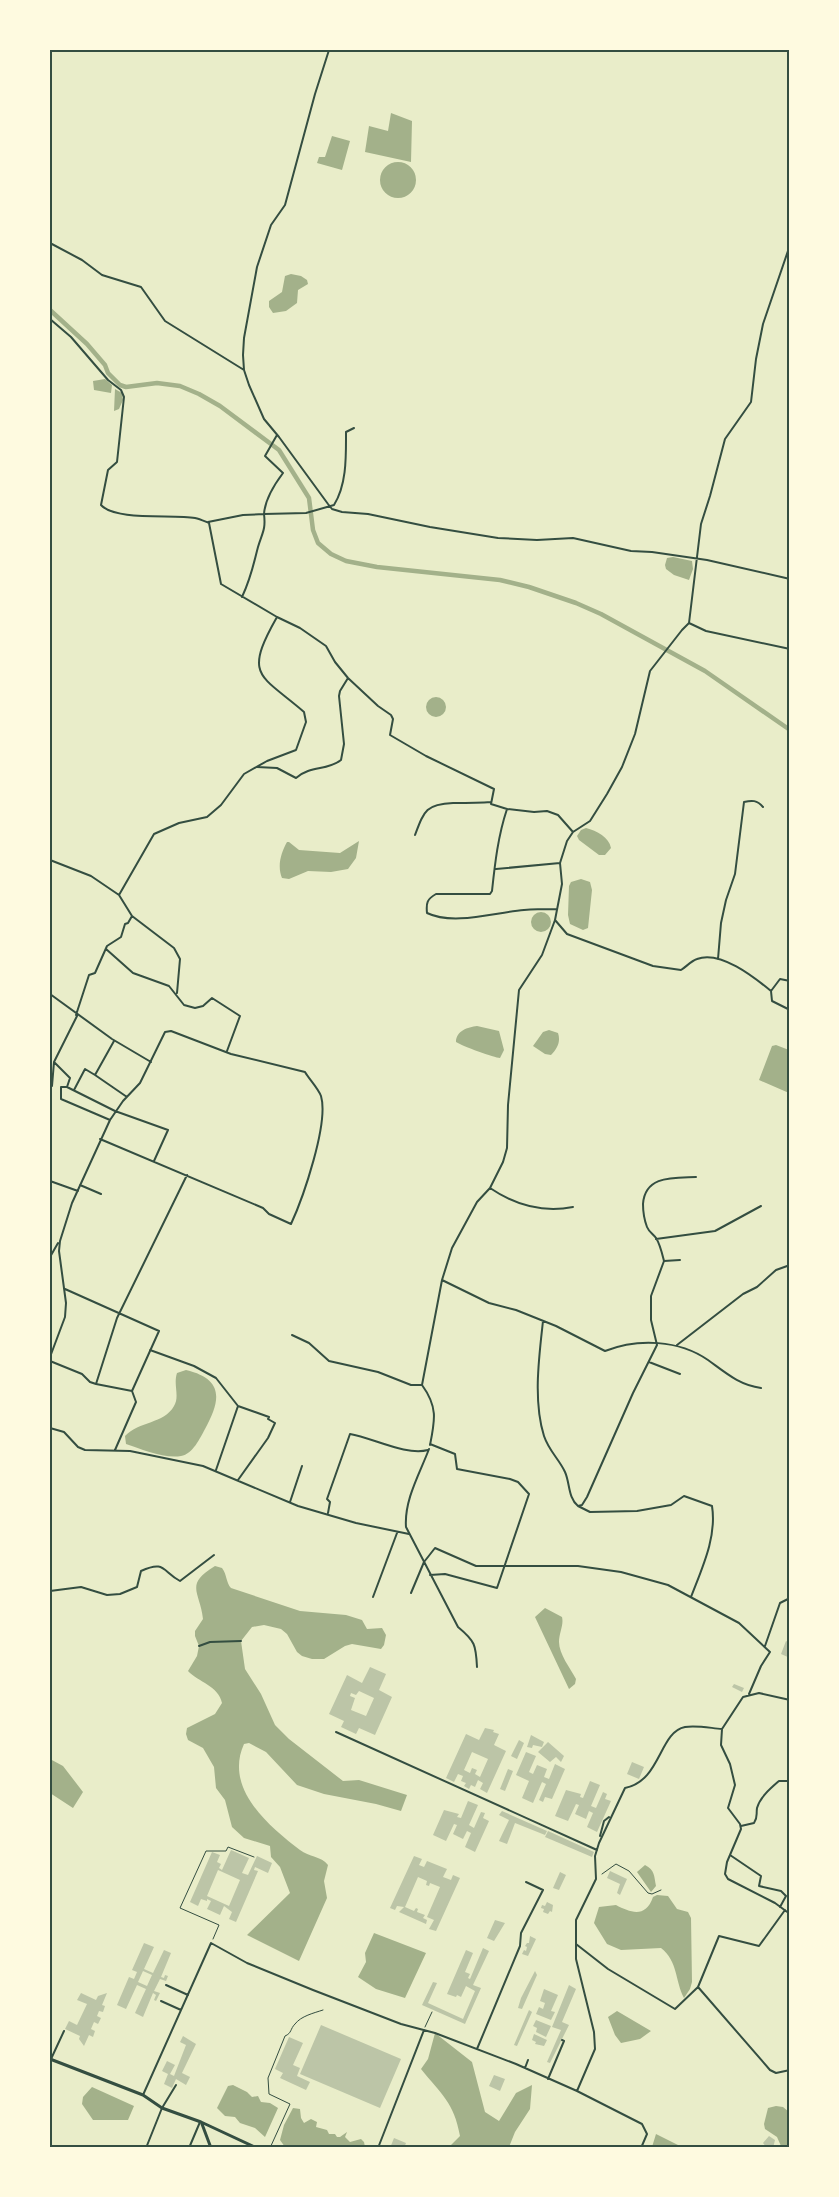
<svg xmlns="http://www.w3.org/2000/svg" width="839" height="2197" viewBox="0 0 839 2197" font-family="Merriweather,serif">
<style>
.water{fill:#a3b18a}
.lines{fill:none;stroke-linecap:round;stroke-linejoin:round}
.canal{stroke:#a3b18a;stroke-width:4.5}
.building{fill:#bcc5a7;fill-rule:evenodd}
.path{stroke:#344e41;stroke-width:1}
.minor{stroke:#344e41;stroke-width:2}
.tertiary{stroke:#344e41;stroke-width:3}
.neatline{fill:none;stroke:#344e41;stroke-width:2}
</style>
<rect width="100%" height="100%" fill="#e9edc9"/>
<path class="water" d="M391,113L412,121L411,162L365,152L369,126L388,131Z
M332,136L350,141L342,170L317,163L319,157H325Z
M380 180a18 18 0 1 1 36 0a18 18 0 1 1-36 0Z
M291,274L301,276L307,280L308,284L298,290L297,303L286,311L273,313L269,307V301L282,292L285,276Z
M105,379L112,385L111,393L94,390L93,381Z
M115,389L122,393L123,400L119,409L114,411Z
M673,557L692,561L693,569L689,580L674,575L666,569L665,565L667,558Z
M426 707a10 10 0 1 1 20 0a10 10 0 1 1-20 0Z
M586,828C597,831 609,837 611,848L605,855H599L579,840L577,836L581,830Z
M359,841L356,858L348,869L331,872L308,871L289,879L282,878C277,866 281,853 287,842H289L299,850L340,853Z
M581,879L590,882L592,890L588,928L583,930L570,924L568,915L569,886L571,882Z
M531 922a10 10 0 1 1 20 0a10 10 0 1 1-20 0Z
M477,1026L499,1031L504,1050L500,1058C495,1058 462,1046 456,1042C456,1031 468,1027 477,1026Z
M549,1030L558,1033C561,1042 557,1049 551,1055L545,1054L533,1046L543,1032Z
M776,1045L789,1050V1093L759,1080L772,1046Z
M186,1370C224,1379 221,1400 205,1429C200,1438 193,1454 181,1456C165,1459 141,1449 126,1444L125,1436C139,1421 164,1424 174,1406C180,1396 173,1385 177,1373Z
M215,1566L222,1568C227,1574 226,1583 231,1588L300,1611L346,1615L362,1620L367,1629L382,1628L386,1635L384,1645L381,1649L352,1644L345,1646L324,1659H312L302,1656L297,1652L287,1634L281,1629L264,1625L252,1627L241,1641L245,1669L261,1694L275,1725L289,1739L343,1781L359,1780L407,1795L401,1811L376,1804L324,1794L297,1785L266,1752L249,1743L244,1744C224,1788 268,1826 300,1850C309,1857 321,1856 328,1865L324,1881L327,1898L299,1961L247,1935L290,1893L280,1867L271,1857L270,1846L244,1838L232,1827L225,1800L216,1788L214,1767L203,1748L188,1740L186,1734L187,1728L215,1714L222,1703C219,1686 198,1682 188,1671L197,1656L199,1646L195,1636V1631L203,1619C200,1591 184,1585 215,1566Z
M545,1608L562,1617C564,1625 559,1633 559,1642C559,1654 570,1668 576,1679L575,1684L569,1689L535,1617Z
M50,1759L63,1766L83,1792L73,1808L50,1793Z
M645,1865C655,1870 654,1876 656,1886L651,1892L637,1872Z
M657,1895L668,1896L677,1909L688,1912L691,1918L692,1982L690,1989L684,1998C675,1981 678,1961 661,1948L621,1950L607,1944L594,1923L599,1907L616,1905C631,1913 646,1918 653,1897Z
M374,1933L426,1953L405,1998L376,1989L358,1977L366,1962L365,1953Z
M617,2011L651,2031L640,2039L621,2043L615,2035L608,2017Z
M435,2033L472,2062L485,2112L499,2121L516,2093L532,2085L530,2109L515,2132L509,2147H449L460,2136C454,2102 441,2094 421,2069L428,2059Z
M233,2085L247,2092L252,2097L258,2096L261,2102L270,2103L278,2108L265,2137L255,2128L240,2123L235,2117L225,2116L217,2108L228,2086Z
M92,2087L134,2106L128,2120H93L82,2104L83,2097Z
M776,2106L783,2107L789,2112V2147L781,2146L777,2137L765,2129L764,2124L768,2108Z
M293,2108L300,2109L301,2118L304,2123L311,2119L317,2122L316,2127L327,2130L329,2134H335L337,2137H340L347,2132L345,2137L350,2142L361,2139L364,2142L365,2147H285L280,2140L284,2125Z
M656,2134L682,2147H652Z"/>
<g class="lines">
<path class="canal" d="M50,310L87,344L105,365L108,373L120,385L126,387L157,383L180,386L199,394L220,406L279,450L309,498L313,530L318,543L331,554L346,561L377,567L500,580L529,587L576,603L601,614L705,671L790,730"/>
</g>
<path class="building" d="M786,1641L790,1643V1658L781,1654Z
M370,1667L386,1674L379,1690L392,1697L375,1735L359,1728L356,1734L341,1727L344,1721L329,1714L347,1675L362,1683ZM359,1691L374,1698L366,1716L351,1710L355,1698L350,1696L351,1693L356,1695Z
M734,1684L744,1688L742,1692L732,1687Z
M485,1728L494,1730L493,1732L499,1734L494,1745L506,1751L487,1793L480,1789L483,1783L478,1780L475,1787L471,1785L469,1789L464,1786L466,1783L461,1781L463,1776L458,1774L454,1782L446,1778L466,1734L479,1740ZM472,1752L488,1759L480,1777L475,1774L477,1770L472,1768L470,1773L464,1770Z
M531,1735L544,1742L542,1747L533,1745L532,1748L527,1747Z
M519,1740L524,1743L517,1759L511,1756Z
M548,1742L564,1756L561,1762L556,1757L550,1762L538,1752Z
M526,1752L536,1756L529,1772L533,1774L537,1765L547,1769L544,1777L549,1779L555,1764L565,1769L552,1799L545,1797L543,1802L539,1800L546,1784L542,1782L533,1803L522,1798L529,1781L516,1775Z
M632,1762L644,1767L639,1779L627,1774Z
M508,1769L513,1771L505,1791L500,1789Z
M590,1781L600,1785L591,1806L596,1808L603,1792L607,1794L605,1799L611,1801L597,1832L587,1827L593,1813L589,1811L586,1819L575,1814L579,1805L576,1804L568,1821L555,1816L566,1790L581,1794L580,1797L583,1798Z
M468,1801L478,1805L469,1825L474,1828L481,1812L485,1813L483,1818L489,1821L475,1852L465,1847L471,1833L467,1831L463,1839L453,1834L457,1825L454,1824L446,1841L433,1835L444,1810L459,1814L457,1817L461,1818Z
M502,1811L547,1831L545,1835L515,1823L507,1844L499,1841L509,1820L499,1815Z
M548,1831L594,1852L592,1857L545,1837Z
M231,1850L249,1858L242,1873L248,1875L257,1856L272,1863L268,1873L255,1867L254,1870L258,1871L236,1922L229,1919L232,1912L224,1906L220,1915L207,1909L211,1901L207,1899V1901L201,1899L198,1906L190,1902L212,1852L220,1855L217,1862L221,1864L219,1868L222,1870ZM218,1870L240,1880L229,1906L207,1896Z
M414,1856L422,1859L419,1865L424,1867L427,1861L447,1869L443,1877L451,1880L453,1875L460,1878L436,1931L429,1929L434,1920L427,1917L440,1887L430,1883L429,1886L426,1885L427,1881L418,1877L405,1907L414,1911L416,1908L418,1909L417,1912L425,1915L423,1918L427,1920L426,1924L399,1912L404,1907L397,1906L395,1910L390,1908Z
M610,1871L627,1879L620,1895L617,1893L620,1884L607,1878Z
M560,1872L566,1875L559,1890L553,1888Z
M547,1902L553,1905L552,1912L550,1911L548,1914L543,1912L544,1909L541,1908L542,1905L545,1906Z
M495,1920L505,1923L494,1941L487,1938Z
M530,1936L536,1939L528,1956L522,1954L524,1950L526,1951L527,1947L525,1946L527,1943H529Z
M144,1943L154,1947L144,1969L153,1973L164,1950L171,1953L161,1977L164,1978L165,1975L168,1976L166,1981L160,1979L154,1991L160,1993L156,2001L154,2000L156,1995L153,1993L143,2017L135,2013L146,1989L137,1985L126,2009L117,2005L129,1977L134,1979L137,1972L132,1970ZM143,1971L152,1975L147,1986L138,1982Z
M483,1948L489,1951L473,1985L481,1988L465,2024L422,2005L433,1982L437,1983L428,2003L463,2019L475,1991L466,1986L461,1997L457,1995L456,1997L447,1994L466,1950L473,1953L465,1972L470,1974L468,1978L470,1979Z
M535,1971L537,1975L522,2009L518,2008L521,1998Z
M569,1985L576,1989L562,2022L569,2025L550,2063L547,2062L561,2030L552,2027Z
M544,1989L558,1995L551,2011L555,2012L551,2020L536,2014L539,2007L543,2009L545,2003L540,2001Z
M81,1993L96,2000L98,1996L107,1993L102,2005L105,2006L103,2012L99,2011L97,2016L101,2018L98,2024L94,2022L91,2029L95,2031L93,2037L89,2035L84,2046L79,2039L80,2036L65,2029L69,2021L77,2025L87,2004L77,2000Z
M529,2010L532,2012L517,2046L514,2045Z
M536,2020L551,2026L546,2037L536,2032L537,2028L533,2026Z
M321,2025L401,2059L380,2108L300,2074Z
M534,2034L547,2040L544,2046L535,2044L536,2042L532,2040Z
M183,2036L196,2044L182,2073L190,2077L186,2085L176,2079L172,2088L164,2084L168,2074L162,2071L167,2061L175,2065L170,2074L174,2076L186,2045L180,2042Z
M289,2037L303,2043L293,2065L300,2068L297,2076L310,2082L306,2090L280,2078L283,2073L275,2069Z
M494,2075L505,2079L500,2091L489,2086Z
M769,2136L775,2140L773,2148H767L763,2143Z
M394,2138L406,2143L404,2148H390Z"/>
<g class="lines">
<path class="path" d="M602,1874L616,1864L629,1871L648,1893L652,1894L661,1890
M213,1939L219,1925L180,1908L206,1851H226L228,1847L254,1857
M425,2027L432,2012
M270,2148L290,2104L269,2094L268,2078L285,2036C292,2033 290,2029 295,2024C301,2016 314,2013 323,2010"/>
<path class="minor" d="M329,50L315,94L285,205L271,225L257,267L244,338L243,355L244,370L249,385L264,419L279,437L328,504L332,509L342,512L368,514L430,527L498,538L537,540L573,538L631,551L652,552L707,560L790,579
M50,243L82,260L102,275L141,287L165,321L244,370
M50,319L71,337L108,380L121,390L124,397L117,462L108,470L101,505C115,521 173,514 195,518C200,519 204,521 209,523L221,584L277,617
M208,522L243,515L264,514C265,499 274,485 283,473L265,456L277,435
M242,597C251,578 253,566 258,547C262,533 266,530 264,514L306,513L334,505C347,484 346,456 346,432L354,428
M689,623L706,631L790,649
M257,767L277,768L296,778C311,765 327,771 341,760L344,744L339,696L340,691L348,678
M507,809C498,836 495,863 492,891L490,894H436C427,899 426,903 427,913C454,926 496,912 524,910C535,909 546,909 557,909
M415,835C424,811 426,804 453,803C466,803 479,803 491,802
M50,860L91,876L119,895
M496,869L560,863
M132,916L174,948L180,959L177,993
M555,920L567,934L653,966L681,970C686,967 691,961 697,959C720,950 754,977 771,991L772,1001L790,1010
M106,949L133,973L169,986L184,1005L195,1008L203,1006L212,998L240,1016L227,1051
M718,959L721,923L726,900L735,874L744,802C752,800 757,800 763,807
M771,991L780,979L790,981
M50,994L112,1039L151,1062
M76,1015L89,975L95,973L107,946L121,937L125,924L128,923L132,916L119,895L154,834L179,823L207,817L221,805L244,774L267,761L296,750L306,722L304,712C260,674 243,677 277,617L300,628L326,646L335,662L348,678L378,706L391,715L393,719L390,735L426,756L494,789L491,804L507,809L534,812L547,811L558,815L573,832
M77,1016L54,1062L70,1078L67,1087L115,1111L168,1130L154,1161
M114,1041L95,1075L127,1097
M52,1086L54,1062
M67,1087H61V1099L110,1120
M74,1090L85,1069L95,1075
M50,1181L78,1191
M80,1185L101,1194
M490,1188C515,1205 542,1213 573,1207
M656,1239L715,1231L761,1206
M50,1257L58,1243
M664,1261C662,1253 660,1244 656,1238C653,1234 649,1232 647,1227C644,1219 643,1212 643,1204C645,1175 674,1178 696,1177
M442,1280L489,1303L516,1310L556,1326L605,1351C638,1338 679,1340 708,1360C726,1373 739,1385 761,1388
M65,1289L159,1331L132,1391
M543,1321C539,1357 533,1401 544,1436C549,1451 559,1459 565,1472C570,1483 568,1498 578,1506L582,1505L587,1497L633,1393L657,1345L651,1320V1296L664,1261L680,1260
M292,1335L309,1343L329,1361L378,1372L411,1385H422L442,1280L452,1248L477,1202L490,1188L503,1162L507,1148L508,1105L519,990L542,955L555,920L562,884L560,863L567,841L573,832L590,821L607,794L622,767L635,734L650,671L682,630L689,623L701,524L710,496L725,439L751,402L756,359L763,324L790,245
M677,1345L743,1294L757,1287L776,1270L790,1265
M150,1350L194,1366L216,1378L238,1406L216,1470
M50,1357L65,1317L66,1303L59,1251L60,1241L72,1203L110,1120L123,1101L140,1083L165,1032L171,1031L231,1054L305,1072C309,1079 318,1088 321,1096C329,1123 303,1198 291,1224L269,1214L263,1208L100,1139
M50,1361L82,1374L90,1382L96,1384L117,1318L187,1175
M649,1362L680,1374
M96,1384L132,1391L136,1402L115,1450
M422,1385C438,1407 435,1420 430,1445
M238,1406L269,1417L268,1419L275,1423L268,1438L238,1480
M50,1428L64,1432L78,1447L85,1450L130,1451L203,1466L298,1506L356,1523L409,1534
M429,1449C420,1473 404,1500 406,1527L458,1627C475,1641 476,1645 477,1667
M290,1502L302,1466
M578,1506L590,1512L637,1511L671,1505L684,1496L712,1506C717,1537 702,1568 691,1597
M328,1513L330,1502L327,1499L350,1434C373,1438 406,1456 428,1450
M430,1575L445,1574L497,1588L529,1494L518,1482L510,1479L457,1469L455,1454L430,1444
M50,1591L81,1587L107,1595L120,1594L137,1587L141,1571C165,1560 162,1571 180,1581L214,1555
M411,1593L424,1562L435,1548L476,1566H578L621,1572L668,1585L739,1623L770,1652L761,1666L749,1694
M373,1597L397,1533
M199,1646L210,1642L241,1641
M765,1646L780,1603L790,1598
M722,1729L721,1745L730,1764L735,1785L728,1808L740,1824L741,1829L727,1862L725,1874L728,1879L775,1903L790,1914
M722,1729L743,1697L759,1693L790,1700
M336,1732L597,1850
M741,1826L754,1823C758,1817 756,1815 757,1808C760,1797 771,1788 779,1781H790
M600,1836L604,1821L609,1817
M730,1855L761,1876L759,1886L781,1891L786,1896L780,1907
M785,1910L759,1946L719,1936L698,1987L770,2070L776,2073L790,2070
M576,1944L608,1969L675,2009L698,1987
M166,1985L188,1995
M161,2001L181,2010
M477,2049L520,1946L521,1933L543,1890L526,1882
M51,2059L64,2031
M525,2068L528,2060
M548,2079L564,2041L562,2040
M577,2091L595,2049L594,2032L576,1959V1920L596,1879L595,1856L599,1843L625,1788C661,1781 659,1732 685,1727C696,1725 710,1728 722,1729
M143,2095L211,1943L247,1963L313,1990L401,2024L435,2033L516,2064L577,2091L642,2124L647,2134L641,2148
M146,2148L162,2108L176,2085
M189,2148L200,2122
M378,2148L424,2030"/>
<path class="tertiary" d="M50,2059L143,2095L162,2108L201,2122L257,2148
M202,2124L211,2148"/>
</g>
<rect width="839" height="2197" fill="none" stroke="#fefae0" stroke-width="102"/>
<rect x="51" y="51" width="737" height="2095" class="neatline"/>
</svg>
